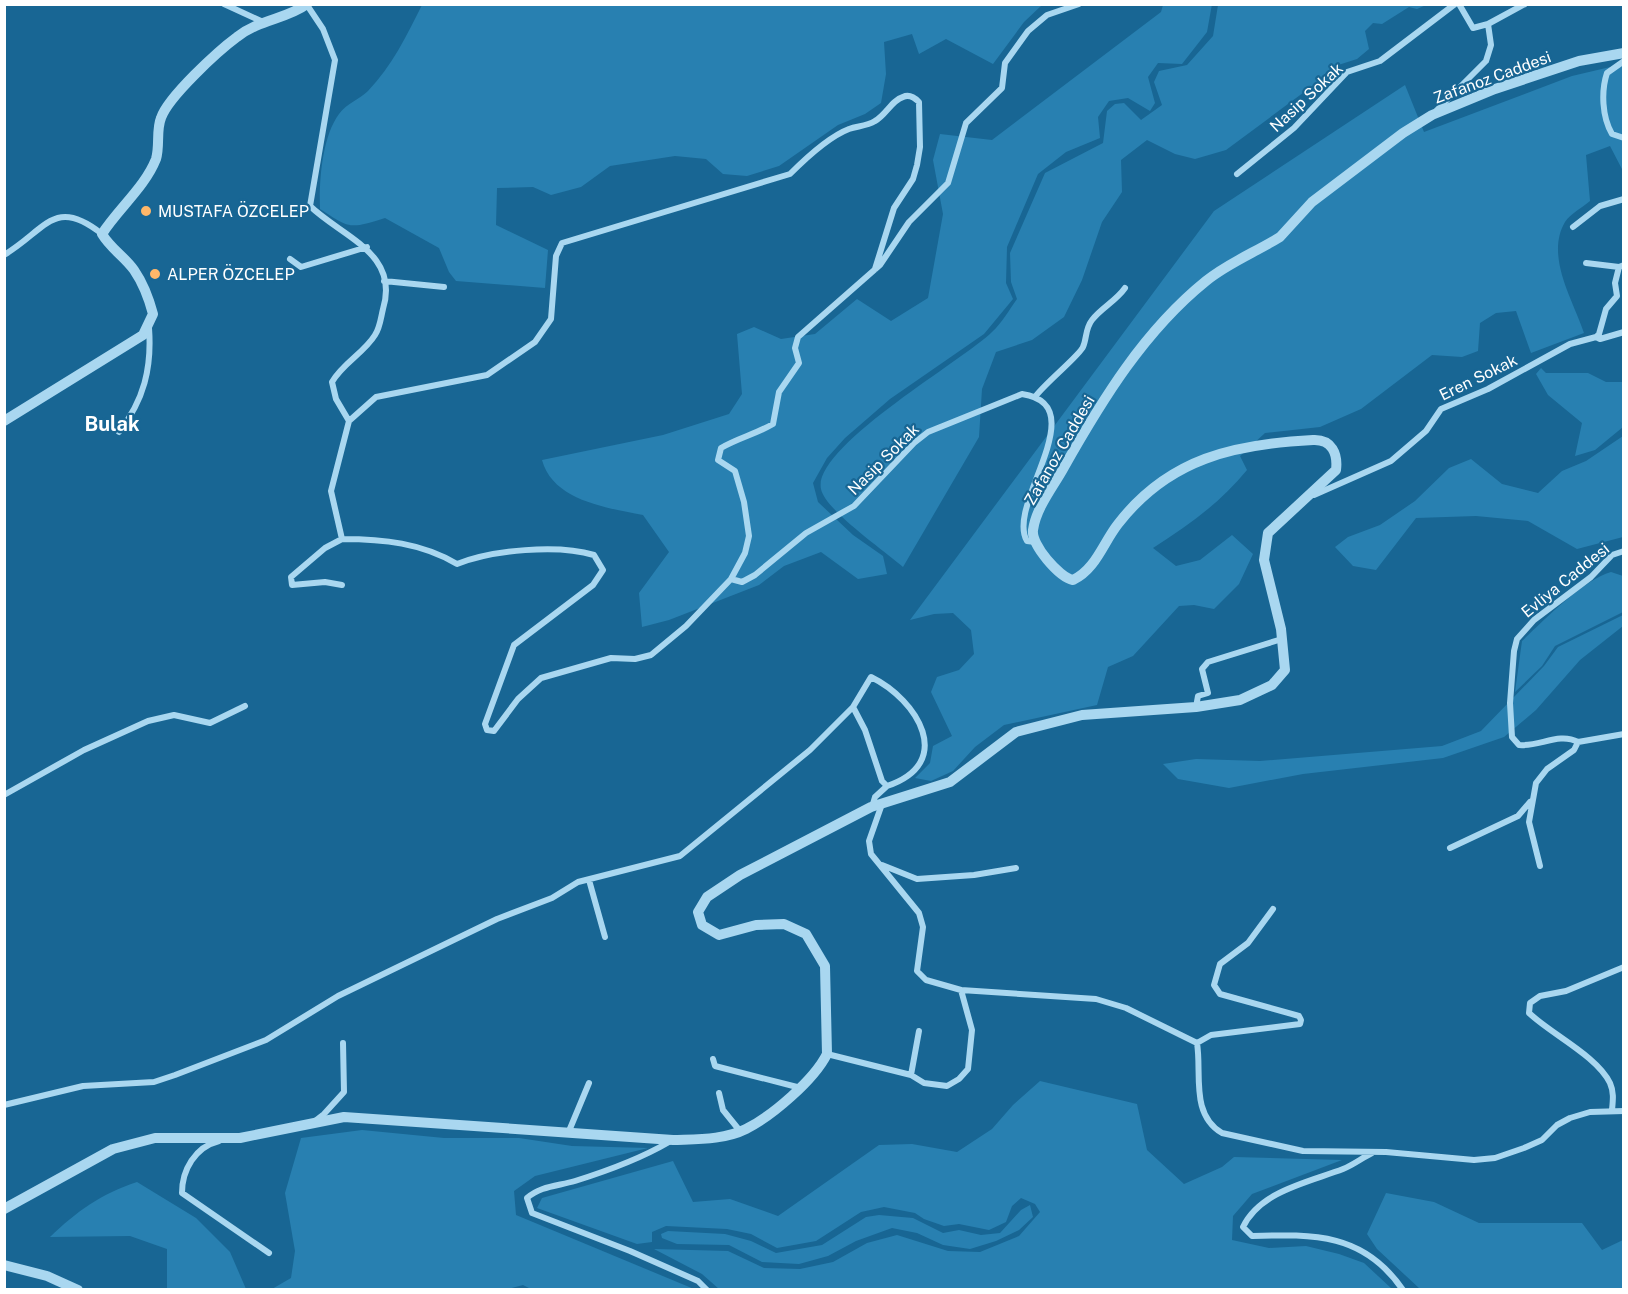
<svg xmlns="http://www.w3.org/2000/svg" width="1628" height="1294" viewBox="0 0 1628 1294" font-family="'Public Sans',sans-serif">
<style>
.green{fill:#2880b1}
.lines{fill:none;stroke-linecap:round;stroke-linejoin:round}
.minor{stroke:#a9d7f0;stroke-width:6}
.tertiary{stroke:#a9d7f0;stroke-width:10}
.poi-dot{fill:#ffb769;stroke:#186694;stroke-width:2}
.labels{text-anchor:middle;stroke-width:4.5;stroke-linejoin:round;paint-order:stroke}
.street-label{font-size:16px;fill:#fff;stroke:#186694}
.poi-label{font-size:16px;fill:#fff;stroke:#186694;text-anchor:start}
.quarter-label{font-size:20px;font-weight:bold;fill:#fff;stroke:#186694}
</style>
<rect width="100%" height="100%" fill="#186694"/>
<path class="green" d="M1212,4L1207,32L1182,64L1158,63L1148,77L1155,103L1150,111L1128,98L1109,101L1098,117L1100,138L1066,152L1038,174L1007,247L1006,283L1013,299L984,334L890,399L845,438L827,458L813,483L818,502L853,535L883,556L887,574L858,579L821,552L784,566L759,585L669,620L642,627L639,593L669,552L643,515C608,508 553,501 542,460L663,435L729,414L742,394L737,334L754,327L781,339L815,334L857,299L891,321L928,298L943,214L933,160L940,134L992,140L1161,12L1163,5Z
M422,5V4L1042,5L1024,22L993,64L946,39L919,54L912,34L884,42L886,74L881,103L865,114L838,125L779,166L747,176L723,174L706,159L675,156L610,166L581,187L551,195L533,187L497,188L496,225L548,250L545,288L456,281L449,272L439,248L385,218C349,229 351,229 320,209C319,181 322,137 339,114C347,103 359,100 368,91C392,66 407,35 422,5Z
M1218,5H1426L1417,9L1409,7L1382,24L1373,23L1365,31L1369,49L1357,59L1332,67L1315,84L1226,150L1195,159L1175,154L1147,140L1121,160L1122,192L1102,222L1082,280L1064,317L1032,340L996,352L982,389L979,437L903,567C885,551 825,510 821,489C812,447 964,360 992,332C1002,323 1009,310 1017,299L1011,282L1010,253L1045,173L1103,143L1107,111L1115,104L1124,103L1141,120L1162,105L1154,82L1159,71L1187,65L1213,36Z
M1623,64V171L1610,146L1586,155L1590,201C1583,207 1570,214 1565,222C1545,256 1573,300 1584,333L1531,353L1516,311L1496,313L1480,323L1478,351L1462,357L1432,355L1361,409L1320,427L1265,433L1240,456L1247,470C1220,503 1189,525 1153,548L1176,566L1200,560L1232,535L1253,554L1239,584L1214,609L1194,605L1179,606L1133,656L1108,667L1097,705L1004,725L975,747L953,771L931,781L915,778L930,763L933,746L952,736L931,692L937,677L959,670L974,654L971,630L953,613L934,614L910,620L1214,211L1405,85L1424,132L1572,76Z
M1541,368L1546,373H1588L1606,382H1623V427L1595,450L1575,456L1582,423L1548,395L1536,374Z
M1623,436V537L1577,549L1528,521L1476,516L1416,518L1376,570L1353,566L1335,547L1348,537L1380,525L1415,501L1449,468L1471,459L1502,484L1538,493L1562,471L1586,461Z
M1611,572L1623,576V612L1555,646L1542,666L1515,692L1522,641C1543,621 1583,580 1611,572Z
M1623,615V626L1580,660L1536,710L1504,737L1443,758L1303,774L1229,788L1178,779L1163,764L1196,759L1260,761L1442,746L1481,731L1544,666L1558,647Z
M1040,1081L1137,1104L1147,1150L1184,1184L1222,1167L1234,1157L1342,1160L1252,1194L1233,1216L1232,1240L1269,1248L1306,1246L1339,1254L1364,1263L1392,1289H719L702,1274L654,1249L728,1251L764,1268L800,1269L833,1262L867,1243L897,1235L948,1251L980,1252L1019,1236L1040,1212L1035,1204L1021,1198L1012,1206L1006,1222L989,1230L959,1224L944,1226L924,1219L915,1213L884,1207L861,1212L816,1241L777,1248L751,1234L727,1229L666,1226L652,1232V1242L637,1244L537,1208L542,1198L673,1161L693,1202L730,1199L778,1216L879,1145L912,1144L957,1152L992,1129L1013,1105Z
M362,1130L444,1138H519L572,1146L648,1148L535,1176L514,1191L516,1215L694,1289L533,1290L523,1285L504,1290L272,1289L291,1278L295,1251L285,1193L301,1138Z
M137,1182L196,1218L230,1252L246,1289H167V1249L130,1236L50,1237C77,1211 101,1194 137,1182Z
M1386,1193L1434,1202L1479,1223H1582L1602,1250L1623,1240V1289L1419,1288L1377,1249L1367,1234Z
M1030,1205L1033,1217L1019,1230L996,1241L970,1249L943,1245L917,1233L892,1228L856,1241L828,1256L799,1264L762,1262L729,1245L677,1244L662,1238L661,1234L668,1231L725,1234L751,1241L776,1253L822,1245L866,1217L879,1215L913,1218L943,1233L959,1230L981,1235L1000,1233L1021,1210Z"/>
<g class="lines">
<path class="minor" d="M224,4L261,21
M1459,4L1473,28L1488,24
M307,5L323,29L335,60L310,206C342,237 400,253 383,309C381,317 380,328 375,335C364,353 343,363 332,382L336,399L349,421L331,491L342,539L325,548L291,577L292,585L325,582L342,585
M1624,61L1607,73C1601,91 1602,117 1612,134L1624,138
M1437,110L1486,61L1491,45L1488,24L1525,4
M1237,174L1294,128L1347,72L1380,61L1455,4
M1573,227L1600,206L1624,199
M4,255C46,230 54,196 102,234
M290,259L301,267L367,247
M1586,263L1619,267
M384,281L444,287
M1596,337L1600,339L1624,332
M1035,397C1044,384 1080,355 1083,347C1087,338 1085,329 1092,320C1101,308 1116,301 1125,288
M349,421L376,397L487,375L535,342L551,319L556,256L562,243L790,174C806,158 828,137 849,129C858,126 867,126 875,121C886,115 892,100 903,97C909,94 914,97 919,102L920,147L917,165L913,179L894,208L875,269
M119,432C144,400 152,368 149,328
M1314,495L1391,461L1426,431L1441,409L1488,389L1570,344L1596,337L1599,334L1606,309L1617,296L1615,283L1619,267L1624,265
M342,539C383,539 422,543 457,564C493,550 557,544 594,555L603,570L593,585L514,645L485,724L487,730L494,731L518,699L541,678L611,658L635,659L651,655L686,626L731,579L742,582L755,575L806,533L854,506L914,443L928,432L1022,394C1096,405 1005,505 1027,541L1035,542
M731,579L745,553L749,536L744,502L735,471L718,460L721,448C738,438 756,434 773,424L779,392L799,363L795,348L798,337L880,265L909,222L948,183L966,123L1002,88L1005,63L1028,31L1047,15L1079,4
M1196,707L1198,696L1208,693L1202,669L1208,662L1282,639
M1578,742C1559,732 1539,747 1519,745L1512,737L1510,703L1514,651L1517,639L1534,620L1591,577L1612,555L1624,551
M1578,742L1624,734
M4,795L84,750L148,721L174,715L210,723L245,706
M882,804L869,841L871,854L919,913L923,927L917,971L926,980L961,990
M872,807L875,797L887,786L882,781L865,730L853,707L871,677C918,700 956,763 887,786
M1450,848L1518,816L1530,802
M882,865L917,879L974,875L1016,868
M1540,866L1529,822L1536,783L1547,769L1574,750L1578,742
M589,880L605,937
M1197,1043L1211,1035L1300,1024L1301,1020L1299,1016L1220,994L1214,985L1220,964L1248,943L1273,909
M827,1054L911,1075L924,1083L947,1086L959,1079L968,1069L972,1030L961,990L1096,999L1126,1008L1197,1043C1202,1073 1190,1114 1222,1133L1303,1151L1386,1152L1474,1160L1495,1158L1524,1148L1542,1140L1557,1125L1570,1118L1590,1112L1624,1111
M713,1059L715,1066L801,1088
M911,1075L919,1031
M719,1093L723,1110L740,1131
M4,1105L83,1086L154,1082L175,1075L266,1040L338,996L497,919L552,898L578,882L680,856L810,750L853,707
M1612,1110C1613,1100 1614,1092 1610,1083C1597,1056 1551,1034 1529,1013L1530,1003L1540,996L1566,991L1624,967
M315,1121L324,1114L344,1092L343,1043
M569,1131L589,1083
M219,1141C195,1147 182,1170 182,1193L269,1253
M669,1142C640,1159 607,1171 575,1181C558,1186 540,1186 527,1198L532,1213L630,1251L698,1281L707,1290
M1372,1153C1362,1158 1353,1165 1343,1169C1309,1182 1260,1191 1243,1227L1252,1236C1314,1234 1364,1233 1403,1290"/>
<path class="tertiary" d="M4,421L143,335L153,314C149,299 143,283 134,270C124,256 111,249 102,234C118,209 145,187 156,159C160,146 156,130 161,118C168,97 218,51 237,37C260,19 287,19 307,4
M4,1209L113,1149L155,1138H240L344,1117L673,1140C697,1139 724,1140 746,1129C772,1116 814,1080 827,1054L825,966L806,934L784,924L756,925L719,935L702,925L698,912L707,897L740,875L871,807L950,782L1016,732L1082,715L1196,707L1240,700L1272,685L1285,670L1281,629L1264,560L1268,533L1336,470C1338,454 1332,439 1313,440C1235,444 1169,458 1118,524C1103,543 1096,569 1073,580C1059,577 1031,545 1033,530C1036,508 1053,487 1063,469C1102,400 1144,331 1206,281C1228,263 1256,252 1280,237L1312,202L1403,133L1432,115L1495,89L1579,61L1624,53
M4,1265L47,1276L78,1290"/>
</g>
<g class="poi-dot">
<circle cx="146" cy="211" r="6"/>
<circle cx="155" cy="274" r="6"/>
</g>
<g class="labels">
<g class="street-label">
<text transform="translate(1492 77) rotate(-20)" y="6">Zafanoz Caddesi</text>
<text transform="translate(1306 97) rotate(-43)" y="6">Nasip Sokak</text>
<text transform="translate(1478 377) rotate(-26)" y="6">Eren Sokak</text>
<text transform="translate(1059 450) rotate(-60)" y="6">Zafanoz Caddesi</text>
<text transform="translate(883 459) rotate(-45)" y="6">Nasip Sokak</text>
<text transform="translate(1565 580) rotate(-39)" y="6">Evliya Caddesi</text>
</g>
<g class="poi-label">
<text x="158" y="217">MUSTAFA ÖZCELEP</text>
<text x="167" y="280">ALPER ÖZCELEP</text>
</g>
<g class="quarter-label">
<text x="112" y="431">Bulak</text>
</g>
</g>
<rect width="1628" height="1294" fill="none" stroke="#ffffff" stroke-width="12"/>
</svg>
